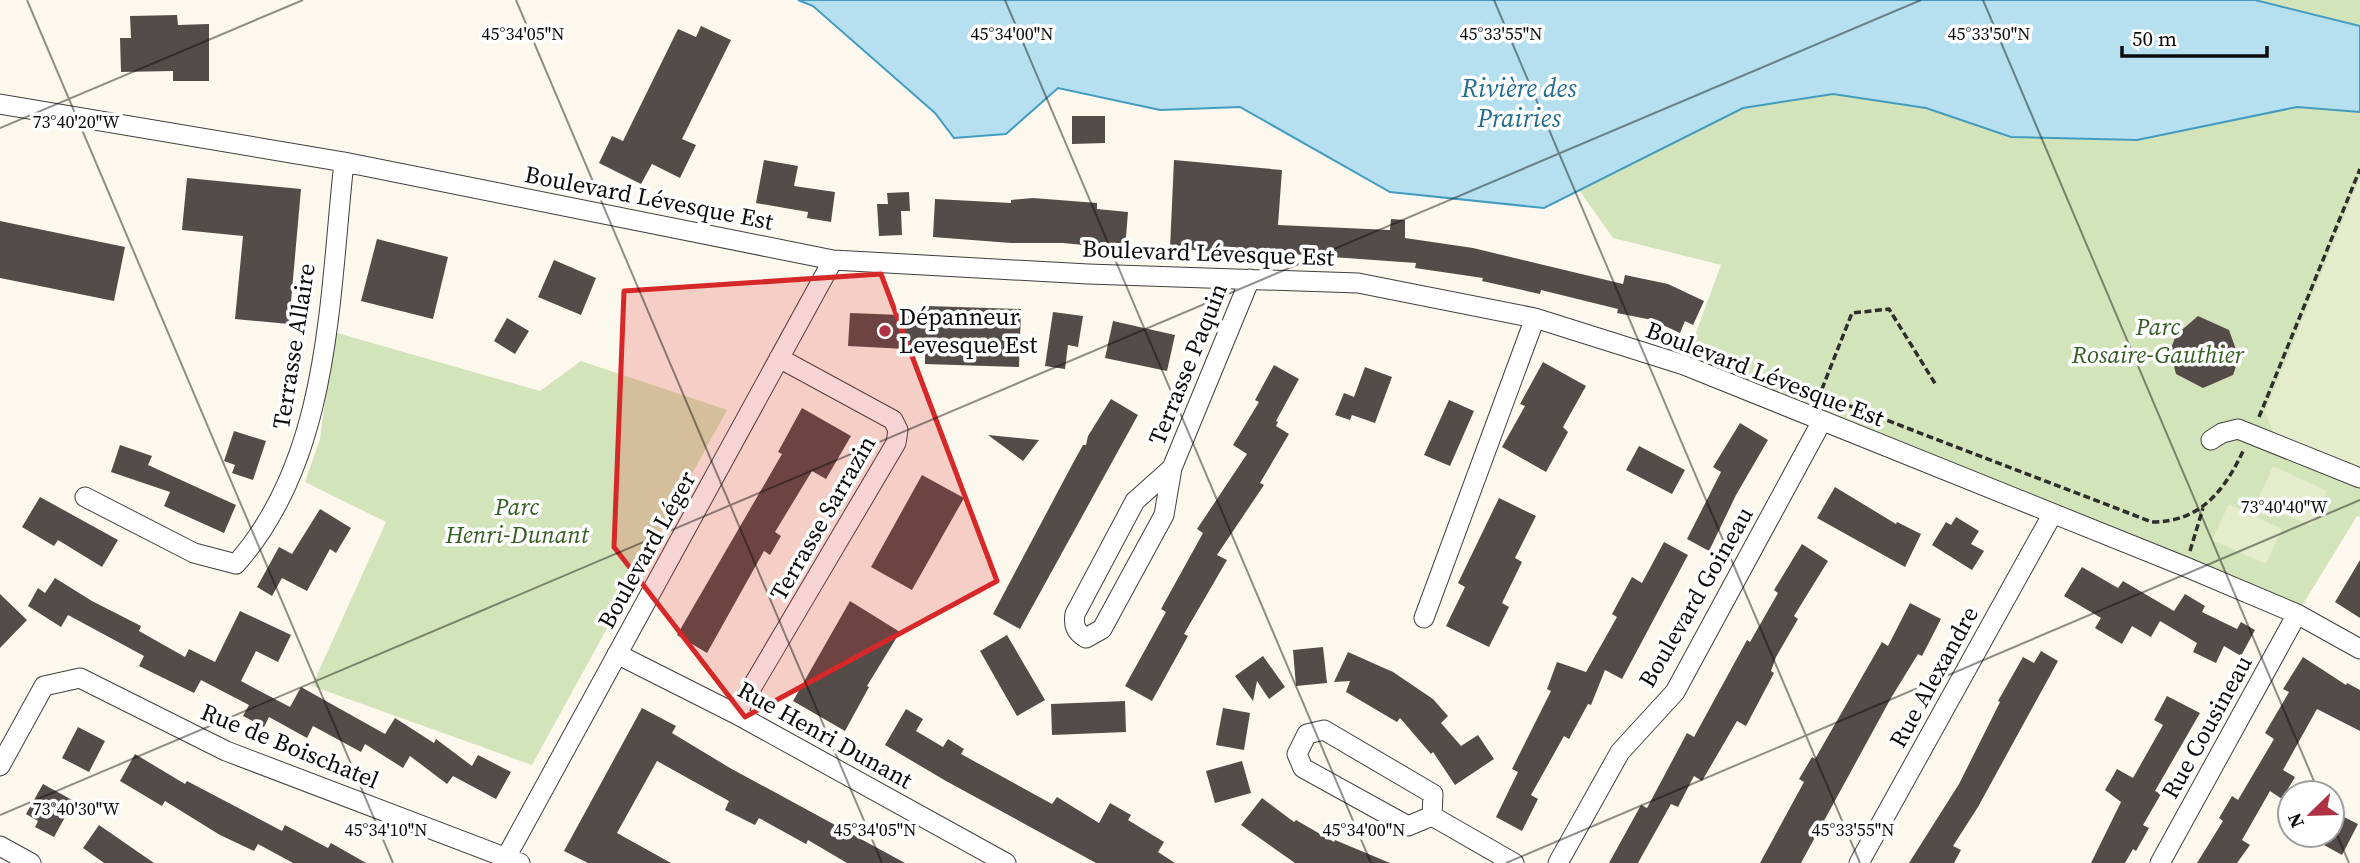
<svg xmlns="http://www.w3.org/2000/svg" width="2360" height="863" viewBox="0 0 2360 863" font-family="'Source Serif 4',serif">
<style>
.green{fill:#d4e4ba}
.pitch{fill:#e4eccb}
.water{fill:#b6e0f0;stroke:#449bc0;stroke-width:2}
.building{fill:#544c49}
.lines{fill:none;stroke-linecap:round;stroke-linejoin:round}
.minor-casing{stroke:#3f3f3f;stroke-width:21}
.path{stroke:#2e2e2e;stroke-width:3.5;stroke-dasharray:7 3.5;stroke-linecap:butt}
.minor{stroke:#fff;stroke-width:19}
.marked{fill:#d62828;fill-opacity:0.2;stroke:#d62828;stroke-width:5;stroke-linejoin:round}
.ticks{fill:none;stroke:#0c0c0c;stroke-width:2;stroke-opacity:0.45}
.poi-dot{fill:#ae3244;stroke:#fff;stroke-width:2.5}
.labels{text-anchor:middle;stroke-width:7;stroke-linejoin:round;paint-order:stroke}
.street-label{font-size:24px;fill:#0c0c0c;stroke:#fff}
.poi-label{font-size:24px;fill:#0c0c0c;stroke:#fff;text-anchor:start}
.park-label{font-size:24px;font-style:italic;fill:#355d23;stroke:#fff}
.water-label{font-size:26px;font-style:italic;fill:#226c91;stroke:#fff}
.ticks-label{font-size:18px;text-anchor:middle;fill:#0c0c0c;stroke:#fff;stroke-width:7;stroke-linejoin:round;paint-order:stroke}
</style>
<rect width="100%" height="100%" fill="#fdf8ed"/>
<path class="green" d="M2255,0H2360V26Z
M1833,94L1926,108L2011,137L2137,140L2297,107L2360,111V517L2357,516L2297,614L1684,365L1721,265L1613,238L1579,190L1743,108Z
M334,332L540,391L581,361L727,410L532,765L312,686L386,522L305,482L320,439Z"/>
<path class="pitch" d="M2360,178V472L2277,441L2265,412Z
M2273,466L2327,491L2311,526L2257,502Z
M2229,504L2282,529L2266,564L2212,540Z"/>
<path class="water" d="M798,0H2255L2360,26V112L2297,107L2137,140L2011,137L1926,108L1833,94L1743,108L1544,208L1390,192L1240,107L1160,110L1058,88L1006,134L954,138L935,113L813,6Z"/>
<path class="building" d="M177,15L178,25L209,24V81H173V71L121,72L120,38H131L130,16Z
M701,26L731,40L682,139L696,145L680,178L652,164L641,184L599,163L612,136L623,141L678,29L696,37Z
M1072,116H1105V143L1072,144Z
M764,160L798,166L794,186L835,192L831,222L807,218L808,212L756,203Z
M1174,160L1282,170L1278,225L1390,230L1391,219L1405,220V238L1473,248L1623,284L1625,275L1668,284L1704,301L1693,325L1685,321L1680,333L1652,320L1617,313L1618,309L1541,290L1540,294L1482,281L1483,278L1415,268L1416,263L1276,253L1275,257L1170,248Z
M187,178L301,189L289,324L235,319L243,236L182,230Z
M909,192L910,211H901L902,235L879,236L877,204H888L887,193Z
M1033,198L1097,203V209L1128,212L1125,249L1063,243H1011L933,237L935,199L1011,203V200Z
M0,221L125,247L114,301L0,278Z
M377,239L448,257L433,319L361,301Z
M554,260L596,278L581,315L538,297Z
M927,306L1021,309L1019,367L925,364V350L848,346L850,313L926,316Z
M1053,312L1083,316L1078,347L1068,345L1065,369L1045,366Z
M2198,316L2229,330L2239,358L2233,375L2203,388L2176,374L2170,351L2176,335Z
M507,318L529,331L515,354L494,341Z
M1113,321L1175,335L1167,371L1105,358Z
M1543,362L1586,386L1563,427L1568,432L1546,472L1502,447L1525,406L1520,404Z
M1274,365L1299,379L1276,421L1278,422L1276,426L1289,434L1260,483L1264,485L1217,555L1227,560L1184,634L1188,636L1152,701L1125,686L1166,612L1161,609L1203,533L1197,529L1247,454L1233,445L1259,402L1255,400Z
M1365,367L1392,377L1375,423L1352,415L1350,420L1335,415L1344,393L1354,397Z
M1111,399L1138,415L1020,629L993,614L1073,463L1083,445H1086L1088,436Z
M1449,400L1474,411L1450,466L1424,455Z
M802,408L851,436L826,479L812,471L775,532L781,536L770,555L764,551L707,653L677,635L782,454L778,452Z
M1740,423L1768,440L1736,495L1709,551L1687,539L1721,472L1713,467Z
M234,431L266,441L253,480L232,473L235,465L224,461Z
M988,435L1039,440L1023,461Z
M120,445L152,456L148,465L236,505L224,533L164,506L170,492L111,472Z
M1639,446L1685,470L1672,494L1626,470Z
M922,475L964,498L912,590L871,567Z
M1835,487L1896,524L1897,522L1921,534L1905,567L1817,518Z
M40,497L118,540L102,567L58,540L54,546L22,527Z
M1499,498L1536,516L1515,558L1522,562L1502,603L1509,607L1489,647L1446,626L1465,587L1458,583Z
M320,509L351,528L336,553L330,549L307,591L282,578L272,596L257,587L279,547L292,554Z
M1956,517L1979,531L1971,544L1984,551L1972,570L1932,545L1946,522L1951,525Z
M1664,542L1688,555L1622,679L1605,670L1591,705L1588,704L1569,739L1564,736L1531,795L1538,799L1522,831L1496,817L1518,772L1512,769L1551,691L1547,689L1557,662L1586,672L1617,617L1612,614L1632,577L1642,583Z
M1802,544L1828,561L1794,616L1798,619L1776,657L1771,671L1774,673L1746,726L1737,721L1702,781L1694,776L1678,807L1671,804L1638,863H1609L1641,805L1647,808L1687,733L1694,737L1747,640L1750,642L1778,593L1774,590Z
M2360,560V618L2335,602Z
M2082,567L2118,588L2123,581L2174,611L2185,594L2205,606L2202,612L2237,629L2241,622L2255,630L2241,656L2224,646L2216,663L2193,652L2197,643L2160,621L2151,637L2132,626L2122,644L2095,628L2101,618L2064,596Z
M55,578L92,601L141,626L139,631L185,657L189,649L215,662L240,611L291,635L278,662L256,651L241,681L290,707L301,687L385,734L395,718L434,743L436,739L472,766L478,755L511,772L496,799L453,776L447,784L410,756L403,768L365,744L361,752L313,726L307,738L269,717L264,727L243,716L249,705L201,680L194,693L139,666L144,656L68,615L61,627L28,606L38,588L45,593Z
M0,594L27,620L0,648Z
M850,601L900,632L867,686L869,687L845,731L793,701Z
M1910,603L1941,619L1922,656L1918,654L1891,698L1801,863H1760L1804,782L1799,779L1812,757L1815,759L1882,642L1888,646Z
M1007,635L1045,700L1017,716L980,651Z
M1323,647L1327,683L1296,686L1293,650Z
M2041,651L2058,661L1978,807L1953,846L1961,850L1954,863H1909L1959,784L2000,702L1998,701L2023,657L2034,663Z
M1348,652L1393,672L1433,699L1448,716L1441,723L1461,746L1478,735L1494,759L1455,785L1433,752L1431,754L1400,718L1397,722L1346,692L1350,681L1334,682Z
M1263,656L1285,687L1269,699L1257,681L1253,701L1235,676Z
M2303,657L2346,685L2347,683L2360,690V731L2317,709L2283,770L2295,777L2282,799L2270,791L2242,840L2250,845L2237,863H2197L2223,821L2219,818L2232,796L2238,800L2274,739L2265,733L2289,692L2283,689Z
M2167,696L2200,713L2155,791L2161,794L2143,825L2149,828L2136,851L2133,849L2125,863H2091L2121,802L2105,790L2117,769L2133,778L2163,725L2154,720Z
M1125,701L1126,732L1052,735L1051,704Z
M642,708L676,726L672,733L730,768L905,863H847L808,840L806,844L759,818L755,825L725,810L729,801L657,761L617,833L671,863H588L564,851Z
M1223,708L1250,713L1244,750L1216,745Z
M906,709L923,719L916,731L943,747L948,739L964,749L961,754L1052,804L1057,797L1099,823L1110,803L1131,815L1128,820L1164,842L1158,852L1175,863H1096L946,781L885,745Z
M78,727L105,741L89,772L62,758Z
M135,754L185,784L187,781L282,831L285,825L328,848L331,843L366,863H293L258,844L254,851L220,835L165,801L162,806L120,781Z
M1242,761L1251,793L1215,803L1206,771Z
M43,784L74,801L54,837L35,827L38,821L26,814Z
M1262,798L1294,822L1296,820L1334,842L1335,840L1390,863H1295L1241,825Z
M2340,815L2358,824L2342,855L2324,845Z
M99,825L154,863H104L83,848Z"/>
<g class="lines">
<defs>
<path id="minor" d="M0,104L344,162L833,260L1088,274L1358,283L1535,318L1684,365L2186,567L2297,614L2360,649
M2211,440L2222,433L2238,429L2360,478
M1172,468L1135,501L1075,614C1073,626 1076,632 1086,638L1102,629L1164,515L1172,468L1250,279
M85,497L194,553L236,564C331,457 329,297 344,162
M1424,618L1535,318
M617,654L736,714L1006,863
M736,714L896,443L898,430L893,420L779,358
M1324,730L1433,794L1432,816L1408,826L1303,768L1297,754L1307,734Z
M0,766L44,686L80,678L226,751L520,863
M1432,816L1514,863
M0,846L31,863
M503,863L833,260
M1558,863L1620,752L1675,692L1822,421
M1859,863L2052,515
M2160,863L2297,614"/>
</defs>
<use href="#minor" class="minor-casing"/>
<path class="path" d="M1818,399L1852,313L1889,309L1936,385
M1831,405L1834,400L2152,522C2201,522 2225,490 2244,449
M2259,417L2360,169
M2190,551L2203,508"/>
<use href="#minor" class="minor"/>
</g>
<path class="marked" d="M881,274L997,581L745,717L614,547L624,291Z"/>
<path class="ticks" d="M27,0L393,863M516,0L882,863M1005,0L1371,863M1494,0L1860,863M1983,0L2319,793M0,128L303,0M0,815L1921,0M2332,823L2349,863M1506,863L2360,500"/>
<circle class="poi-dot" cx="885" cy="331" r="7"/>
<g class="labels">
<g class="street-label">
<text transform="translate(649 198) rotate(11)" y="8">Boulevard Lévesque Est</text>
<text transform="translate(1208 253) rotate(2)" y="8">Boulevard Lévesque Est</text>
<text transform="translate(294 346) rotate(-81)" y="8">Terrasse Allaire</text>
<text transform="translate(1188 364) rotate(-68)" y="8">Terrasse Paquin</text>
<text transform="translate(1765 374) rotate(21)" y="8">Boulevard Lévesque Est</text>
<text transform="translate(823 518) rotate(-60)" y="8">Terrasse Sarrazin</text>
<text transform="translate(647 550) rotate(-61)" y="8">Boulevard Léger</text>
<text transform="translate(1696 597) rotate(-60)" y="8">Boulevard Goineau</text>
<text transform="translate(1934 677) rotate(-61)" y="8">Rue Alexandre</text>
<text transform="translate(2207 727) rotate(-61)" y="8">Rue Cousineau</text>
<text transform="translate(825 735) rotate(29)" y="8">Rue Henri Dunant</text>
<text transform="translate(290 746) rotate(22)" y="8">Rue de Boischatel</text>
</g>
<g class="poi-label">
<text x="899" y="325">Dépanneur<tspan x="899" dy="28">Levesque Est</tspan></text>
</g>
<g class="park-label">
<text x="2158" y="335">Parc<tspan x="2158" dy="28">Rosaire-Gauthier</tspan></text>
<text x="517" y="515">Parc<tspan x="517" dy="28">Henri-Dunant</tspan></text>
</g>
<g class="water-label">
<text x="1519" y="97">Rivière des<tspan x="1519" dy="30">Prairies</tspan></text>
</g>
</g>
<g class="ticks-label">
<text x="523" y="40">45°34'05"N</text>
<text x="1012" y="40">45°34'00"N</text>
<text x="1501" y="40">45°33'55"N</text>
<text x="1989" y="40">45°33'50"N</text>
<text x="76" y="128">73°40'20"W</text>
<text x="2284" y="513">73°40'40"W</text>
<text x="76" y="815">73°40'30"W</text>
<text x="386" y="836">45°34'10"N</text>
<text x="875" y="836">45°34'05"N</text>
<text x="1364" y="836">45°34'00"N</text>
<text x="1853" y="836">45°33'55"N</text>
</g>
<g transform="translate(2311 814) rotate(247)"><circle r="33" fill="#ffffff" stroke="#9e9e9e" stroke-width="2"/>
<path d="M0-5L12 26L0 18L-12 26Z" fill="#ae3244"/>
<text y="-10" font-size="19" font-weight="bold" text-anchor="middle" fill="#0c0c0c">N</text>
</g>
<path d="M2122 46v10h145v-10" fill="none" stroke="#0c0c0c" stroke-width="3.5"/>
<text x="2132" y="46" font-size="21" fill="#0c0c0c" stroke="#ffffff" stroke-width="5" paint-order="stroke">50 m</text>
</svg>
